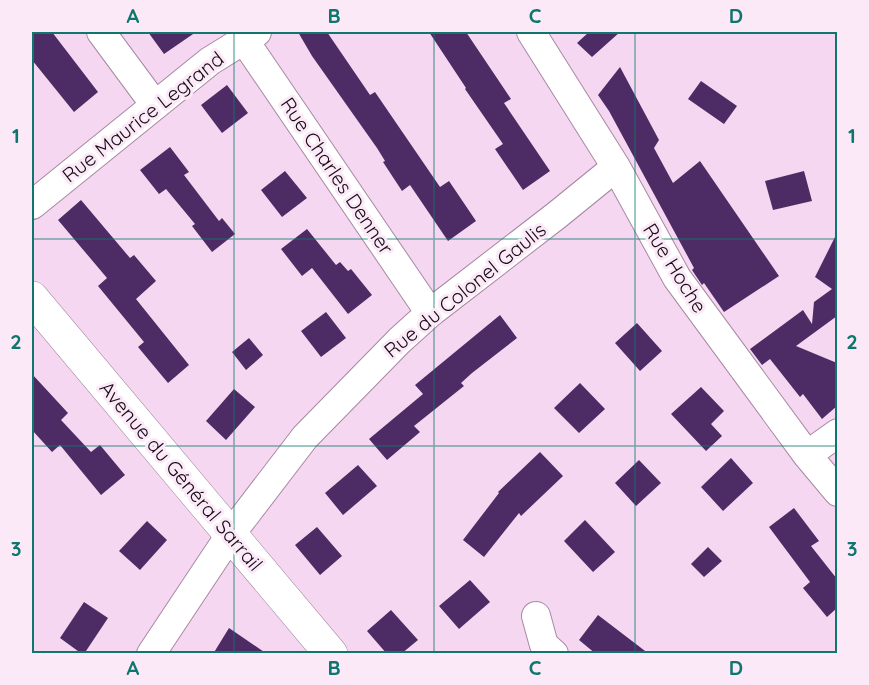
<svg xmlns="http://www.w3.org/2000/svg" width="869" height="685" viewBox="0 0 869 685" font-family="Quicksand,sans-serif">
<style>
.building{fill:#4d2c65}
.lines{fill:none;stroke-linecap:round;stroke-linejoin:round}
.minor-casing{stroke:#a689a1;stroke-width:30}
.tertiary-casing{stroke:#a689a1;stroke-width:34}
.minor{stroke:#fff;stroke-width:28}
.tertiary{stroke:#fff;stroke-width:33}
.grid{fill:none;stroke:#0f766e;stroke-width:1.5;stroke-opacity:0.55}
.labels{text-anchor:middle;stroke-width:6;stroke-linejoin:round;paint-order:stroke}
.street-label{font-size:20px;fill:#150b14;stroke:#fce9f8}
.neatline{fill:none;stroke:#0f766e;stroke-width:2}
.grid-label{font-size:20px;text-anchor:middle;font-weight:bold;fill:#0f766e}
</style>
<rect width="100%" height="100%" fill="#f6d7f1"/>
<path class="building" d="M32,32H52L98,92L74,112L32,60Z
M148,32H196L164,54Z
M298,32H327L370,95L375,92L440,187L449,181L476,221L448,241L410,185L402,191L383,162L385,161L377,148L312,56Z
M429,32H466L511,99L504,103L550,171L523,190L495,149L503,144L465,89L466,88Z
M589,32H620L592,57L577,43Z
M620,67L659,140L654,148L673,183L700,161L779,276L724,312L704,283L702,285L692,270L694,268L609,111L598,95Z
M701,81L737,106L724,124L688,99Z
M227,85L248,113L222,133L201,105Z
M170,147L189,172L184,175L219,221L222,218L235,234L212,252L192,226L195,224L166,189L159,194L140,170Z
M285,171L307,198L282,217L261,190Z
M804,171L812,201L773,210L765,181Z
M81,200L130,258L134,255L156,281L136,299L189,365L168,383L138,347L144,342L98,286L107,278L58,220Z
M307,229L336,265L340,262L348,271L351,269L372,295L348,314L312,268L302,276L281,249Z
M837,233V316L796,346L837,363V406L822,419L803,394L800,397L770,359L762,365L750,349L803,310L812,324L814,302L832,289L815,277Z
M326,312L346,338L321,357L301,331Z
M500,315L517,338L472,373L461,383L464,386L414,426L420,432L387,460L369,439L423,394L415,385Z
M637,323L662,351L640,371L615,343Z
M249,338L263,355L246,370L232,352Z
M32,374L68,413L61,420L91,452L100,445L125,475L101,495L60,445L52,452L32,430Z
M580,383L605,409L579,433L554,408Z
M701,387L724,411L711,424L722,436L706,451L671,414Z
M234,389L255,407L226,440L206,421Z
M540,452L563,476L521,516L519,513L484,557L463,540L499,493L498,492Z
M731,458L753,483L723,511L701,487Z
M639,460L661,483L636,506L615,483Z
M358,465L377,486L343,515L325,493Z
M794,508L819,541L811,546L837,579V608L827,617L803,588L810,582L769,527Z
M585,520L615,552L593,572L564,541Z
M147,521L167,540L140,570L119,551Z
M317,527L342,556L320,575L295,545Z
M708,547L722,561L704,577L691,564Z
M470,580L490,602L459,629L439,606Z
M84,602L108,618L84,654H82L60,638Z
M391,610L418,640L401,654H387L367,631Z
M598,615L649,654H596L579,640Z
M229,628L267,654H213Z"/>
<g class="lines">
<defs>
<path id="minor" d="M101,32L155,105
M531,32L616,167L677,278L807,455L838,492
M244,40L430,313
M32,205L210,61L257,32
M807,455L838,433
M536,616L544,645L554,654
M151,654L230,535L305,437L400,340L430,313L557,215L616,167"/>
<path id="tertiary" d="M32,298L331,654"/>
</defs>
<use href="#minor" class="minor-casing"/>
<use href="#tertiary" class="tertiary-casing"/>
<use href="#minor" class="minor"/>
<use href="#tertiary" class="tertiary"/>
</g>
<path class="grid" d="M234,32V654M434,32V654M635,32V654M32,239H838M32,446H838"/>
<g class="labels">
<g class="street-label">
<text transform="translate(143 117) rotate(-38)" y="7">Rue Maurice Legrand</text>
<text transform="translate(337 176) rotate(56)" y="7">Rue Charles Denner</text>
<text transform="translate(675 268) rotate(58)" y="7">Rue Hoche</text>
<text transform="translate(465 290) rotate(-39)" y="7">Rue du Colonel Gaulis</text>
<text transform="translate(181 476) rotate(50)" y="7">Avenue du Général Sarrail</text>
</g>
</g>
<rect width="869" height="685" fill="none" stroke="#fce9f8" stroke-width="66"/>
<rect x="33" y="33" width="803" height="619" class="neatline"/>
<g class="grid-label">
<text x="133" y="23">A</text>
<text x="334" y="23">B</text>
<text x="535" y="23">C</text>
<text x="736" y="23">D</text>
<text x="16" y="143">1</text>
<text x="852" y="143">1</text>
<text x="16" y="349">2</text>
<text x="852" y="349">2</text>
<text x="16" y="556">3</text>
<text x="852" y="556">3</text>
<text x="133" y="675">A</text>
<text x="334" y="675">B</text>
<text x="535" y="675">C</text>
<text x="736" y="675">D</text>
</g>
</svg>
